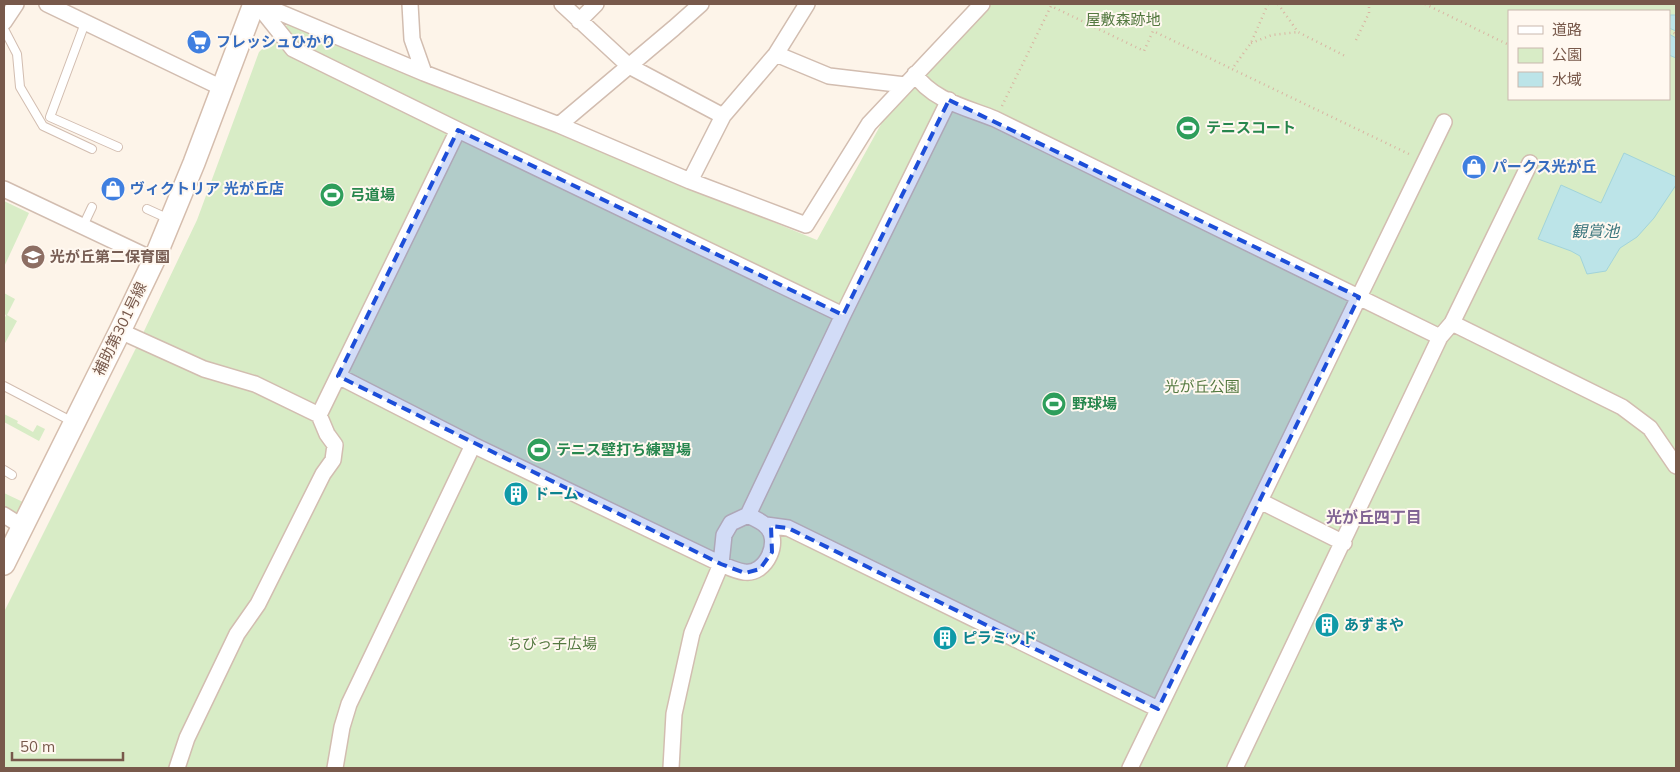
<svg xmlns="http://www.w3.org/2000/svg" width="1680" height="772" viewBox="0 0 1680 772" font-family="Mulish,'Noto Sans JP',sans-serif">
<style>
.green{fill:#d8ecc6;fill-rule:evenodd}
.water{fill:#bce4e8;stroke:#a2d4da}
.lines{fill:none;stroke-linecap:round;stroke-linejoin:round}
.lane-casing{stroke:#d2bdb0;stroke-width:10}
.street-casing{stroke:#d2bdb0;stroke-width:18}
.secondary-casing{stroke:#d5bdad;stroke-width:24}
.path{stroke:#d9b4a2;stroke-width:2.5;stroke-dasharray:1 4;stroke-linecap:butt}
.lane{stroke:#fff;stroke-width:8}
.street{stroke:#fff;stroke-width:15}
.secondary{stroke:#fff;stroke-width:21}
.marked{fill:#1d4ed8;fill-opacity:0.2;stroke:#1d4ed8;stroke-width:4;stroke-dasharray:10 6;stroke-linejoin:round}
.labels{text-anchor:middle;stroke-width:4;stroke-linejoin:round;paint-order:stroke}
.park-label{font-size:15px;fill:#547940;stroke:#fff8f0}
.shop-label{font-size:15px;font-weight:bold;fill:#366cbe;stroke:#fff8f0;text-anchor:start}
.leisure-label{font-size:15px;font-weight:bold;fill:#27864d;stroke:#fff8f0;text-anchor:start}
.education-label{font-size:15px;font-weight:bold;fill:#785e54;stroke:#fff8f0;text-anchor:start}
.street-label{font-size:15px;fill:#78594b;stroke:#fff8f0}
.culture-label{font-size:15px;font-weight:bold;fill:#0d838f;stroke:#fff8f0;text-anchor:start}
.water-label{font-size:16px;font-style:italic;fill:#3e777e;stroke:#fff8f0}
.neighbourhood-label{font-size:16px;font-weight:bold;fill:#816494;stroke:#fff8f0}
</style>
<rect width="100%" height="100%" fill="#fdf4e9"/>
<path class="green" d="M988,4H1676V768H4V612L135,350L197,220L259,52L289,23L817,240L885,117ZM1509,11H1669V99H1509Z
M4,201L29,213L4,267Z
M4,293L15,299L7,315L17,321L4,345V320L6,315L4,314Z
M4,414L18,421L17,423L33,432L37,425L45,429L39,441L4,422Z
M4,493L23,502L17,513L4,507Z"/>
<path class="water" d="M1670,15H1676V31L1669,28Z
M1669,34L1676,38V58L1669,55Z
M1624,153L1676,177V185L1654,218L1637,237L1620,248L1606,271L1587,274L1580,256L1571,251L1538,239L1561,185L1601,203Z"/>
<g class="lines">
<defs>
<path id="lane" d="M85,23L50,117L118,147
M4,29L17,54L20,87L43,126L92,149
M147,209L169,219
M83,226L92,207
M4,386L73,422
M4,470L12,475"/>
<path id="street" d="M47,4L222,88
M257,4L293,49L458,130
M260,4L424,73L559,125L690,181L806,225L869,124L982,4
M410,4L412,39L424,73
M562,4L629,66L723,116
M579,21L596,4
M4,22L16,4
M776,54L829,76L905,85
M915,74C931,100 968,108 995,119L1440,337
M559,125L674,28L701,4
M690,181L723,116L776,54L807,4
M4,189L154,260
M1452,323L1622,407L1650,428L1676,466
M120,331L204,369L255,384L319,415L458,130L843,315
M338,376L473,445L721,564L692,633L674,714L671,768
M1260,501L1344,543
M4,515L23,527
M748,515C753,518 761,521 765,525C783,539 766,576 744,572C736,571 728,567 721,564L724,535L731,523L748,515L843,315L949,100
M766,525L788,528L1158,709
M177,768L187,738L237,634L258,604L323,474L333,460L335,445L327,434L319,415
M335,768L342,727L349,704L473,445
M1130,768L1444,122
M1235,768L1440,337L1452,323L1530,163"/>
<path id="secondary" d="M4,564L120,331L154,260L194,163L254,4"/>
</defs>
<use href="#lane" class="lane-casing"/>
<use href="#street" class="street-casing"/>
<use href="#secondary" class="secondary-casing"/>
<path class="path" d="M1268,4L1251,43L1232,69L1411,155
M1278,4L1298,32L1347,57
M1425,4L1509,45
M1669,31L1676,34
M1356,40L1369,13V4
M1251,43L1272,35L1298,32
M1002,106L1051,6L1144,51L1153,31L1232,69"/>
<use href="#lane" class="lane"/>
<use href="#street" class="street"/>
<use href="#secondary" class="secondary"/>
</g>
<path class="marked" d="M949,100L1359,297L1158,709L788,528L771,526L772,552L760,569L745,573L721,564L338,376L458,130L843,315Z"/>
<defs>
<symbol id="supermarket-disc" viewBox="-11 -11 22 22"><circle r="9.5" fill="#3f7fe0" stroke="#fff8f0"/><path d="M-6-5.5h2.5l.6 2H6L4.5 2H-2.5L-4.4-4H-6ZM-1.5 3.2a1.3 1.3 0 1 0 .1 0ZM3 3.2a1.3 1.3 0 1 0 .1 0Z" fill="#fff"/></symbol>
<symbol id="stadium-disc" viewBox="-11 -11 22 22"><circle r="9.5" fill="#2e9e5b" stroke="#fff8f0"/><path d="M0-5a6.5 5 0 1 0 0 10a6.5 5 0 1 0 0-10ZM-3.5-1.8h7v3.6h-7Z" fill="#fff"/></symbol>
<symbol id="shop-disc" viewBox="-11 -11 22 22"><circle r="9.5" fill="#3f7fe0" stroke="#fff8f0"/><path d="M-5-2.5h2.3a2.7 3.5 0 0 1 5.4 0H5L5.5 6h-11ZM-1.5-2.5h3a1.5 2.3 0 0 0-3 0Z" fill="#fff"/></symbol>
<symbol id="school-disc" viewBox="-11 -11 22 22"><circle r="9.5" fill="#8d6e63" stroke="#fff8f0"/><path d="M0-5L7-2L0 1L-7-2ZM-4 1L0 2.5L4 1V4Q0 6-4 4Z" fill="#fff"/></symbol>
<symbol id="building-disc" viewBox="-11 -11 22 22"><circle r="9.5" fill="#0f9aa8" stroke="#fff8f0"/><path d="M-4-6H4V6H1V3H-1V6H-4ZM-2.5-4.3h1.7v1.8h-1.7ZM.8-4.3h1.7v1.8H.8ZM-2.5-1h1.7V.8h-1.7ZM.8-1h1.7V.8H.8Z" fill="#fff"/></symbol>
</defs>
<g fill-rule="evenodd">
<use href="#supermarket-disc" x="185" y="28" width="28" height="28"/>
<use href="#stadium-disc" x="1174" y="114" width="28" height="28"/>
<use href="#shop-disc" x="1460" y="153" width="28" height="28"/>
<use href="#shop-disc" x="99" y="175" width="28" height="28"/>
<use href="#stadium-disc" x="318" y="181" width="28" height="28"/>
<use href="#school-disc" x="19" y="243" width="28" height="28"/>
<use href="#stadium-disc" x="1040" y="390" width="28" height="28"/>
<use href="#stadium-disc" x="525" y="436" width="28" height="28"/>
<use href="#building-disc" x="502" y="480" width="28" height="28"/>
<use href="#building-disc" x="1313" y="611" width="28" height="28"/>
<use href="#building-disc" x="931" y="624" width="28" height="28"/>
</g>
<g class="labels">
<g class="park-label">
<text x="1123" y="25">屋敷森跡地</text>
<text x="1202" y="392">光が丘公園</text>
<text x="552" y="649">ちびっ子広場</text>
</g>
<g class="shop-label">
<text x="216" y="47">フレッシュひかり</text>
<text x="1492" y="172">パークス光が丘</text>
<text x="130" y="194">ヴィクトリア 光が丘店</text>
</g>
<g class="leisure-label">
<text x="1206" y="133">テニスコート</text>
<text x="350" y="200">弓道場</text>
<text x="1072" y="409">野球場</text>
<text x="556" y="455">テニス壁打ち練習場</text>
</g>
<g class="education-label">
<text x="50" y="262">光が丘第二保育園</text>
</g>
<g class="street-label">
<text transform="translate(120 329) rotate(-64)" y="5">補助第301号線</text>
</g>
<g class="culture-label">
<text x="534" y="499">ドーム</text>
<text x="1344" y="630">あずまや</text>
<text x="962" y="643">ピラミッド</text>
</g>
<g class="water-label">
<text x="1595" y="237">観賞池</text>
</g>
<g class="neighbourhood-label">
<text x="1374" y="523">光が丘四丁目</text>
</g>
</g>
<rect width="1680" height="772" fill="none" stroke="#78594b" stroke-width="10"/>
<rect x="1508" y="10" width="162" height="90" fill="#fff8f0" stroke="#c9b8ae"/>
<rect x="1518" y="26" width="25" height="8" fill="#ffffff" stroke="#c9b8ae"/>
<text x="1552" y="35" font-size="15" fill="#78594b">道路</text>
<rect x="1518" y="48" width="25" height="15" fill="#d8ecc6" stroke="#c9b8ae"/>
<text x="1552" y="60" font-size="15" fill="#78594b">公園</text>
<rect x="1518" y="72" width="25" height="15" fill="#bce4e8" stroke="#c9b8ae"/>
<text x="1552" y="85" font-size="15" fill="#78594b">水域</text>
<path d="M12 752v8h111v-8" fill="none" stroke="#78594b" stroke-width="2.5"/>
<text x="20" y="752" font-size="15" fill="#78594b" stroke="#fff8f0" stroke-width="4" paint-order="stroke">50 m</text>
</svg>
